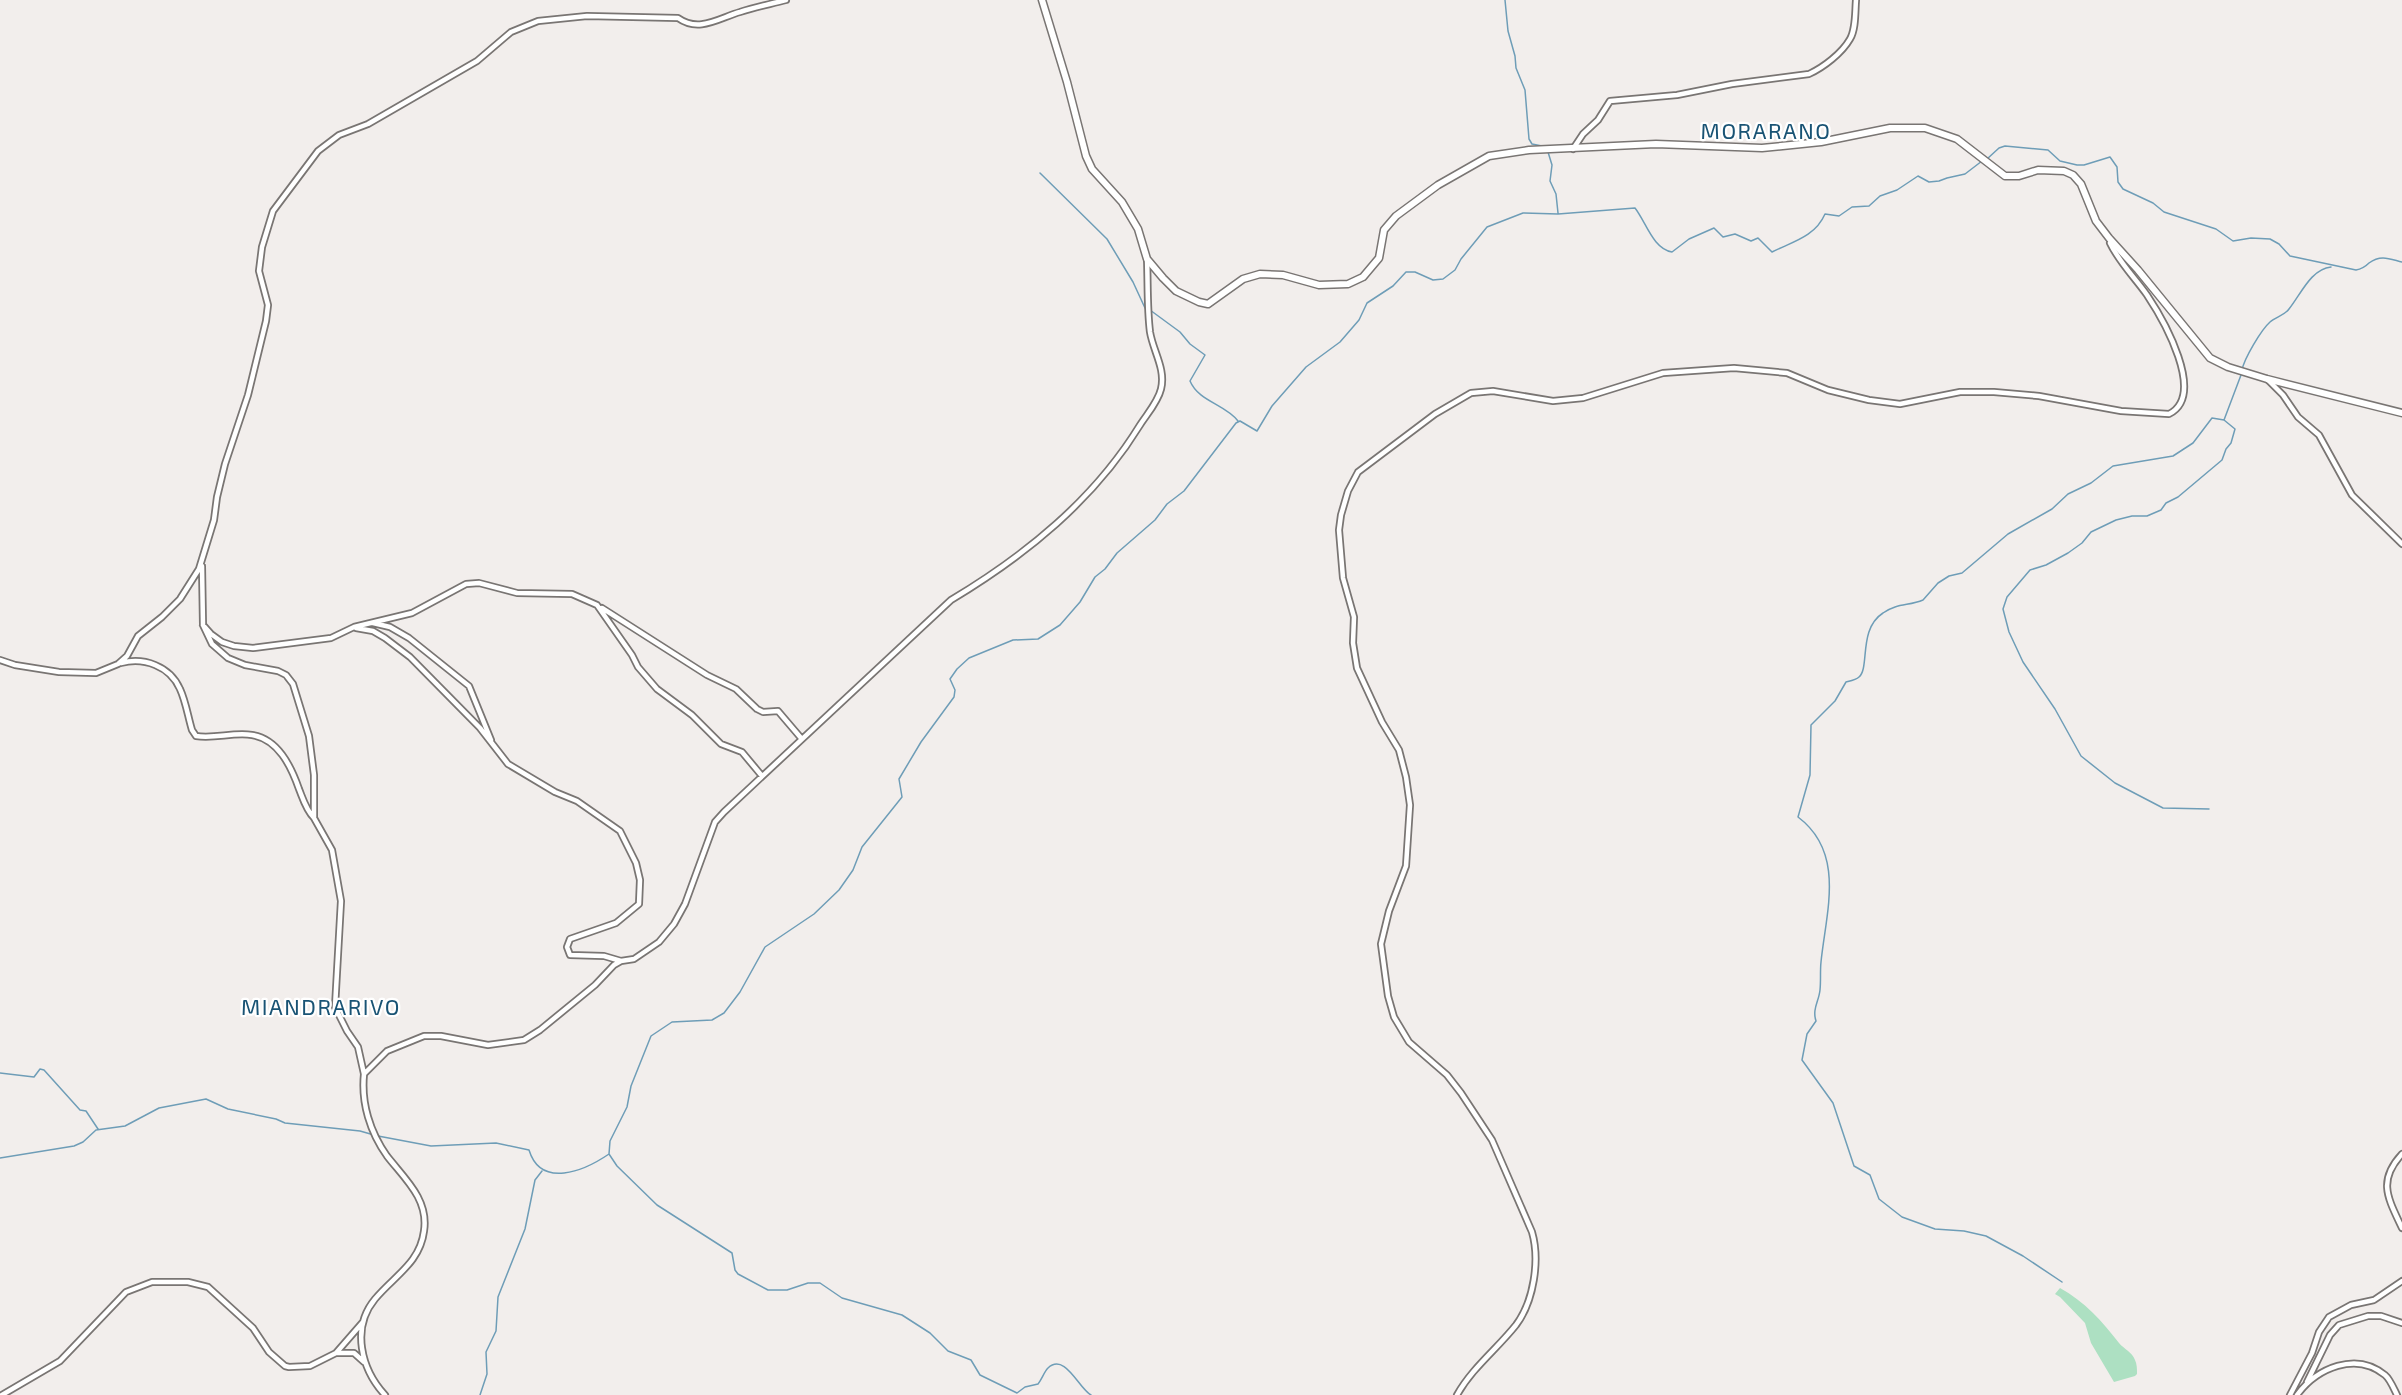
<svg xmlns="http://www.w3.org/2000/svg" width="2402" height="1395" viewBox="0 0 2402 1395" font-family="'Exo 2',sans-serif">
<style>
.green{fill:#ade0c2}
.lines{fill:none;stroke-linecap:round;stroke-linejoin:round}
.stream{stroke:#6e9db7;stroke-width:1.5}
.street-casing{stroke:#797573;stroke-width:8}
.secondary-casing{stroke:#797573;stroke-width:9}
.street{stroke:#fff;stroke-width:4.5}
.secondary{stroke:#fff;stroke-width:6}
.labels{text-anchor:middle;stroke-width:4.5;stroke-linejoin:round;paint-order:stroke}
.quarter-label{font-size:22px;letter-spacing:1.5px;fill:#195374;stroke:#fff}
</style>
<rect width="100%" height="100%" fill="#f2eeec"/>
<path class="green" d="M2060,1288C2084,1301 2103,1322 2119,1343C2124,1349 2132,1352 2135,1360C2137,1364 2137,1369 2137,1374L2135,1376L2114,1382L2091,1343L2085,1323L2060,1297L2055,1294Z"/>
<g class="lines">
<path class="stream" d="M1505,0L1508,31L1515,56L1516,68L1525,90L1529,139L1532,144L1547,147
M1548,152L1552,165L1550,181L1556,194L1558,213
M1987,159L1999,148L2005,146L2048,150L2060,161L2077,165H2084L2110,157L2117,167L2118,182L2123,189L2153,203L2164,212L2216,229L2233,241L2251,238L2270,239L2279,244L2290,256L2356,270C2362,269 2365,267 2369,263C2381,254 2390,259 2402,262
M1040,173L1107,239L1133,282L1145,308
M1150,310L1180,332L1190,344L1205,355L1190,381C1199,402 1225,404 1238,421
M2242,370C2244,359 2261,330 2270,322C2276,317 2285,315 2289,309C2301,294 2311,269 2331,267
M2209,809L2163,808L2115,783L2081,756L2055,709L2023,662L2009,632L2003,609L2007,597L2030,570L2046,565L2068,553L2082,543L2091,532L2116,520L2132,516H2147L2161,510L2166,503L2178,497L2222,460L2226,449L2231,443L2235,429L2224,420
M0,1073L34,1077L40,1069L44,1070L80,1110L86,1111L98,1129
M378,1136L431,1146L496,1143L529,1150C541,1189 584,1171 609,1154
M0,1158L74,1146L83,1142L96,1130L125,1126L159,1108L206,1099L228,1109L276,1119L285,1123L360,1131L374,1135
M2062,1282L2023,1256L1986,1236L1964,1231L1935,1229L1902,1217L1879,1199L1870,1175L1854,1166L1833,1103L1802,1060L1807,1034L1816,1021C1812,1009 1819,1001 1820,990C1821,981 1820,971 1821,962C1826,912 1846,853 1798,817L1810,775L1811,725L1835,701L1846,682C1850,681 1856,680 1859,677C1870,668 1858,629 1883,613C1897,603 1909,606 1923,600L1938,583L1949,576L1962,573L2008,534L2052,509L2068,494L2091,483L2113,466L2173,456L2193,443L2212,418L2224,420L2241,375
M480,1395L487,1374L486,1352L496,1331L498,1297L525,1229L535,1180L542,1171
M1091,1395C1079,1389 1065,1352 1048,1368C1044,1372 1042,1379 1038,1384L1025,1387L1017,1393L980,1375L971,1360L948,1351L930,1333L902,1315L842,1298L820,1283H808L787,1290H768L738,1274L735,1270L732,1253L657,1205L617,1166L609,1154L610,1141L627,1107L631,1086L651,1036L672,1022L712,1020L724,1013L740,992L765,947L814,914L839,890L853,870L862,847L902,797L899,779L921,742L954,697L955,690L950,679L957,669L969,658L1013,640L1038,639L1060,625L1080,602L1095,577L1105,569L1117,553L1155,520L1167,504L1184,491L1236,423L1240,421L1257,431L1272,406L1306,367L1340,342L1359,320L1367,303L1393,286L1406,272H1415L1433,280L1443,279L1455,270L1461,259L1487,227L1523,213L1558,214L1635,208C1646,222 1653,249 1672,252L1689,239L1714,228L1723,237L1735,234L1751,241L1758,238L1772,252C1792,242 1815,237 1825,214L1839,216L1852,207L1869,206L1880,196L1897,190L1918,176L1929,182L1939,181L1947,178L1965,174L1982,161"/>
<defs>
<path id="street" d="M1573,149L1583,134L1598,120L1610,101L1677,95L1732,84L1809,74C1824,67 1842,53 1850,39C1856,29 1855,12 1856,0
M2267,379L2283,395L2298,417L2319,435L2352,495L2402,544
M202,566L203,625L212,644L228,658L245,665L278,671L286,675L293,684L309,736L314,775V818L332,850L341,901L335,1007L347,1031L358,1047L364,1074
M602,608L707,675L736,689L757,709L763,712L778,711L801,738
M373,623L390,627L409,638L469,686L491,740
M203,625L211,634L222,642L234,646L253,648L331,638L354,627L412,613L466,584L479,583L517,593L572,594L597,605L632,655L638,667L657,689L692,715L721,744L742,752L762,776
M356,628L373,631L385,638L410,657L480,728L508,764L555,792L577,801L620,831L636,863L640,880L639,904L616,923L570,939L567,947L570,955L604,956L621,961
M0,660L15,665L59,672L96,673L118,664L127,656L138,636L162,617L180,599L199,569L214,520L217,497L225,464L248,395L266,321L268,305L259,271L262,247L273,211L318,151L339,135L368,124L477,61L511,32L538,21L587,16L678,18C699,33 719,18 740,12C755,7 771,4 786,0
M121,663C144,657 170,666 180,689C186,702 188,717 192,730L196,736C215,739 233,732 252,735C278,739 291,766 299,789C303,799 306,810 314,818
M2402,1154C2377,1181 2388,1198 2402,1228
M336,1353H354L364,1362
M2307,1382L2330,1335L2339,1325L2368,1316H2381L2402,1323
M2,1395L60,1361L126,1292L152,1282H188L208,1287L253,1328L269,1352L285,1366L289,1367L310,1366L336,1353L363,1322
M385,1395C361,1369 351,1328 375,1299C394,1276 420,1263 424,1231C429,1199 404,1178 387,1156C370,1132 361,1103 364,1074L387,1051L424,1036H441L488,1045L524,1040L540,1030L595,985L614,965L621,961L634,959L659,942L674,924L685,904L715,822L724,812L951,600C1026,555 1094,500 1140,425C1147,414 1158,402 1161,389C1166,369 1153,351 1150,332C1147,308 1148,283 1147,259
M1457,1395C1472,1368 1497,1349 1516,1325C1534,1301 1540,1260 1532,1232L1492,1140L1461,1093L1447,1075L1409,1042L1394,1017L1388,996L1381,944L1389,911L1406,866L1410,805L1406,777L1399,750L1382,722L1357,668L1353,643L1354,617L1343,578L1339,530L1341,515L1348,491L1358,472L1435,414L1471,393L1493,391L1553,401L1583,398L1663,373L1734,368L1787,373L1828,390L1869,400L1900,404L1960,392H1994L2039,396L2121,411L2169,414C2207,395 2163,319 2147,295C2135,278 2119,262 2110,243
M2290,1395L2312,1353L2319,1332L2329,1317L2351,1305L2374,1300L2402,1281
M2297,1395C2317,1368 2356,1351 2385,1375C2390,1379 2394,1389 2397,1395"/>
<path id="secondary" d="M1042,0L1067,82L1086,156L1092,169L1122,202L1138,229L1147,259L1163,278L1176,291L1199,302L1208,304L1243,279L1260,274L1283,275L1319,285L1348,284L1363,277L1379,258L1384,230L1396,216L1438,185L1489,156L1529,150L1656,144L1762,148L1821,142L1890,128H1925L1957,139L2005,176H2019L2038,170L2064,171L2073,175L2081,184L2096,221L2109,238L2138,270L2210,358L2228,367L2267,379L2402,413"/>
</defs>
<use href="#street" class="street-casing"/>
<use href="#secondary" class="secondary-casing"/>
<use href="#street" class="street"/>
<use href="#secondary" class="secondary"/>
</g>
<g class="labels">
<g class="quarter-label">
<text x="1766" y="139">MORARANO</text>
<text x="321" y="1015">MIANDRARIVO</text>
</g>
</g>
</svg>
